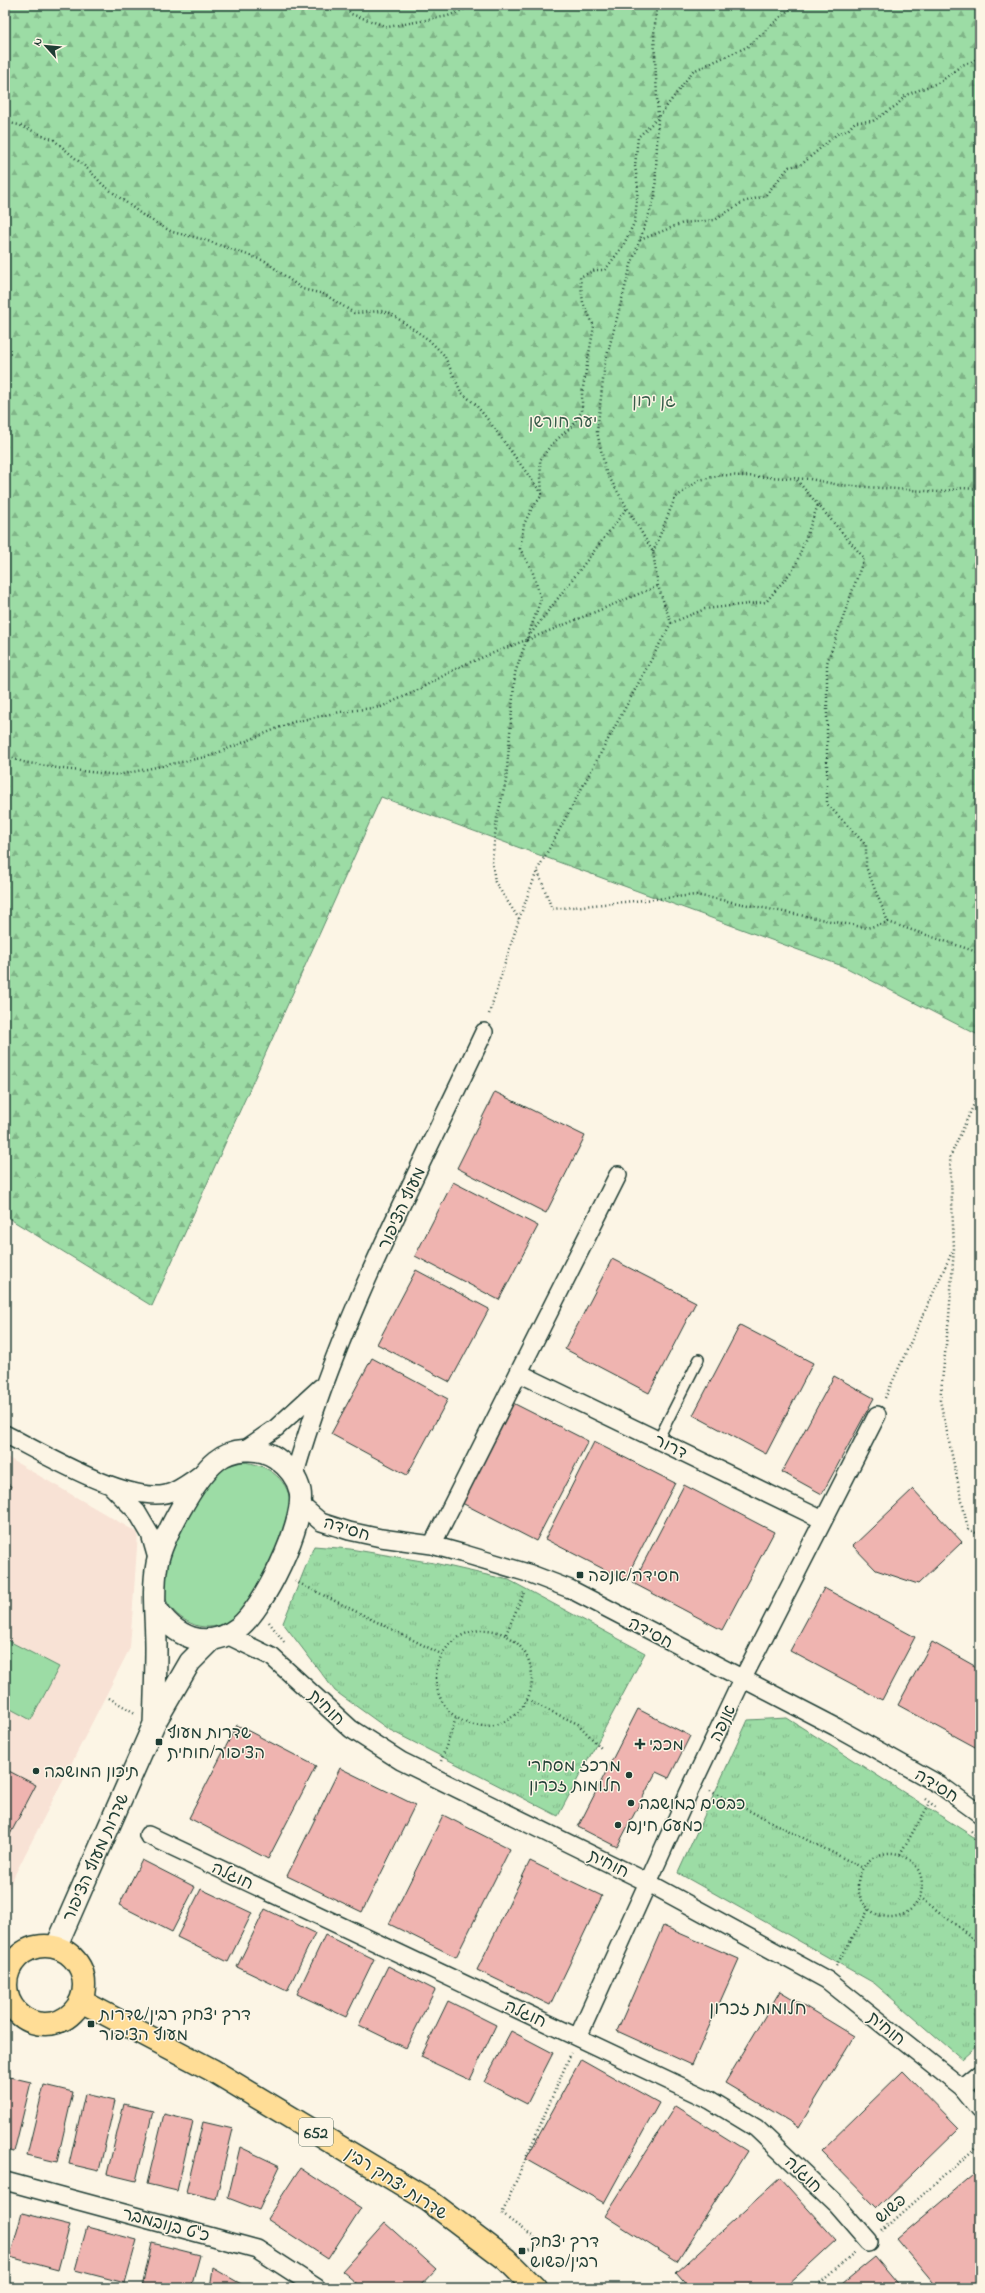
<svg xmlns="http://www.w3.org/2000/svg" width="985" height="2293" viewBox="0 0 985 2293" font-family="'Indie Flower','Playpen Sans Hebrew',sans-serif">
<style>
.built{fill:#f8e2d5}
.green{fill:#9cdca5;stroke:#5e8c6c}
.forest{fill:url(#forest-firs);stroke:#5e8c6c}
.park{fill:url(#park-tufts);stroke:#5e8c6c}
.building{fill:#efb4b0;stroke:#1f3d34}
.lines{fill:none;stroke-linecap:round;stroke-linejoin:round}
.service-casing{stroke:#1f3d34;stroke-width:12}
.minor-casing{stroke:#1f3d34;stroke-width:20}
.tertiary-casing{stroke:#1f3d34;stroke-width:24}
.primary-casing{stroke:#1f3d34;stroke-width:25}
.path{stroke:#1f3d34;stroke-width:2.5;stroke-dasharray:1 3;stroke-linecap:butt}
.service{stroke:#fcf5e5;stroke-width:9}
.minor{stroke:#fcf5e5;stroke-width:17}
.tertiary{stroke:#fcf5e5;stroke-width:21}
.primary{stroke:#ffdd96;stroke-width:22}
.poi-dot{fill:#1f3d34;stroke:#fcf5e5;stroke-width:1.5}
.labels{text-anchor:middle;stroke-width:3;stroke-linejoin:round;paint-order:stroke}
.shield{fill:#fcf5e5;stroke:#617469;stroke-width:1}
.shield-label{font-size:16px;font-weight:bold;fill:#1f3d34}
.park-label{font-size:17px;fill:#385d4b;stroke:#fcf5e5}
.street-label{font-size:17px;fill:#1f3d34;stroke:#fcf5e5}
.poi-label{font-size:17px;fill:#1f3d34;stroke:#fcf5e5;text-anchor:start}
.neighbourhood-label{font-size:18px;fill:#1f3d34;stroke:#fcf5e5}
</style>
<defs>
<pattern id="forest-firs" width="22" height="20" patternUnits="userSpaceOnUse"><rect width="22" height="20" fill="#9cdca5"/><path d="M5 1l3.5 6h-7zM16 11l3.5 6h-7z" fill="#7fb487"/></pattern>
<pattern id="park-tufts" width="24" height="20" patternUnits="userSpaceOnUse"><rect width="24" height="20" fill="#9cdca5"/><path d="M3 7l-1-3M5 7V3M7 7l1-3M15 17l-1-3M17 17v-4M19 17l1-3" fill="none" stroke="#7fb487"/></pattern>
</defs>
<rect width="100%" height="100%" fill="#fcf5e5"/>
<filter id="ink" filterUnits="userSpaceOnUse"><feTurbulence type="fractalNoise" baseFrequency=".025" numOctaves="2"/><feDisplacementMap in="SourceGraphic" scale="8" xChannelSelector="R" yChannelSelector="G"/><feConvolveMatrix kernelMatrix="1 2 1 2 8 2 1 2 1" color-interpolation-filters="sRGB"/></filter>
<g filter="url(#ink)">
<path class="built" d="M5,1456L138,1533L130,1648L5,1894Z"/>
<path class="green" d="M242,1462C268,1464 291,1480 291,1509C291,1516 286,1525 284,1531C278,1545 274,1561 267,1574C263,1583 256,1591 250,1599C246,1604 243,1612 238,1616C228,1625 211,1629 198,1626C178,1620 162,1603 162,1582C161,1559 200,1484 219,1470C226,1466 234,1464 242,1462Z
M5,1639L59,1667L31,1720L5,1706Z"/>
<path class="forest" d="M5,5H980V1036L845,967L381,797L152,1306L5,1216Z"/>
<path class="park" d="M314,1546L350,1549L434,1563L509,1580L645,1653L558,1816L388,1729L335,1691L283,1623Z
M787,1718L980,1841V2043L962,2059L874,1983L678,1873L748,1720Z"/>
<path class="building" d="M495,1092L585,1136L546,1213L457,1168Z
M453,1182L538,1226L499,1300L415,1256Z
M612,1259L696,1302L649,1393L565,1349Z
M416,1270L489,1309L450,1382L377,1344Z
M740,1325L813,1363L766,1454L693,1415Z
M372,1358L448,1399L407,1475L331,1434Z
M834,1376L874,1398L822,1494L782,1472Z
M513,1403L588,1441L536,1541L462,1503Z
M594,1442L675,1483L625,1580L545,1539Z
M5,1483L11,1486L5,1499Z
M684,1485L774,1532L722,1630L633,1583Z
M913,1489L962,1542L918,1584L876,1570L853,1546Z
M824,1588L915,1637L882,1700L790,1651Z
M932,1642L980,1669V1742L977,1748L898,1705Z
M638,1709L690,1736L669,1778L656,1772L617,1847L578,1827Z
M237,1725L316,1766L268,1859L189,1818Z
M340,1768L415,1805L362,1912L287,1876Z
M5,1769L36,1785L5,1844Z
M443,1815L510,1849L456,1957L389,1924Z
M142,1860L195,1887L172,1932L119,1905Z
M530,1861L602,1896L550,2005L477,1970Z
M201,1889L252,1913L228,1962L177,1937Z
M265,1909L315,1933L287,1991L237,1967Z
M663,1926L739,1959L692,2065L617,2031Z
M325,1935L374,1959L346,2017L297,1994Z
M388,1966L435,1990L406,2048L359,2025Z
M780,1991L854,2036L799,2127L725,2083Z
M448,2001L496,2025L470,2080L421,2057Z
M511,2031L553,2053L527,2104L484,2082Z
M581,2059L659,2103L604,2203L526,2159Z
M903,2071L959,2128L877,2208L821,2151Z
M5,2076L31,2082L14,2152L5,2150Z
M44,2085L73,2092L57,2162L27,2155Z
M85,2094L115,2101L99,2171L69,2164Z
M124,2104L153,2111L136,2181L107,2174Z
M675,2106L747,2151L677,2262L605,2216Z
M164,2114L193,2121L177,2191L147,2184Z
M203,2122L233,2129L216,2199L186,2192Z
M240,2147L280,2166L259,2210L228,2198Z
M300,2168L361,2208L328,2259L267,2219Z
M980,2169V2288H938L897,2239Z
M780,2178L836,2240L784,2288H689L676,2273Z
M22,2213L70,2225L58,2270L10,2257Z
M385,2223L436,2269L418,2288H362L342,2271Z
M87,2227L137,2240L125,2283L75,2270Z
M152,2243L200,2255L191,2288L142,2287Z
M875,2257L901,2288H837Z
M213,2268L248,2288H210Z"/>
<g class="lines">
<defs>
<path id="service" d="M658,1440L699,1359"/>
<path id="minor" d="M519,1373L823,1520
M5,1434C42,1453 126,1503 166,1494C179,1491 193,1479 204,1472
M244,1450L276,1428L321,1387
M294,1477C338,1322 416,1177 484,1032
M112,1487L137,1512L150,1534L158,1562
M301,1505L321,1522L349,1531L381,1538L432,1545L461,1553L531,1574L570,1589L836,1727L940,1785L980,1814
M432,1545L618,1175
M227,1635L272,1657L351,1729L401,1761L647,1882L827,1980L962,2088L980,2110
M148,1835L710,2100L756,2128L836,2204L869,2242
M578,2037L688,1794L742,1680L877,1415
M962,2088L980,2073
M5,2181L257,2249L317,2288"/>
<path id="tertiary" d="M154,1724C155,1698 156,1673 156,1647C156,1619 152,1591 157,1564C162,1538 195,1478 216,1461C231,1448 259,1446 276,1458C287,1466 297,1477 300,1491C306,1522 263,1610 238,1628C206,1652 174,1637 155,1606
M56,1947L154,1724L190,1662L213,1639"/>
<path id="primary" d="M6 1985a39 39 0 1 1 78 0a39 39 0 1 1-78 0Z
M81,2001L212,2070L428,2200L506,2259L535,2288"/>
</defs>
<use href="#service" class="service-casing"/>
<use href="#minor" class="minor-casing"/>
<use href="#tertiary" class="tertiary-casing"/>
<use href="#primary" class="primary-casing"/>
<path class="path" d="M344,5L351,14L388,27L448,16L474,5
M5,122L19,125L54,140L89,170L103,185L144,216L172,232L202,239L265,261L302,289L324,294L354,313L381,311L390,313L429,340L444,355L461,392L475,404L489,421L542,494
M640,240L683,223L715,220L743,202L765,196L789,167L802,164L837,134L848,130L855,122L873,121L897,105L906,95L940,82L962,65L974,61L980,54
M653,552L675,498L699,480L722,475L810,479L839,485L939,492L962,488L980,489
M671,623L705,609L766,602L795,567L818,505
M527,640L658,586
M5,755L23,762L63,769L118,775L210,756L293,722L340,712L381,707L414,692L461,666L526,640L627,508
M538,872L552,909L696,895L867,928L888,922L866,867V845L827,804V663L864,558L795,478
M519,919L495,882L492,861L497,818L506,781L515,673L541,599L532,570L520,549L524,524L531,510L542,495L540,460L551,445L573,425L582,411V393L594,326L583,303L580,277L595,270H605L623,246L635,221L638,187L635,166L638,137L658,118L693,71L747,47L794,5
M888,922L980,953
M489,1014L519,919L537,871L671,623L658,586L653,552L606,472L597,432L605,363L631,265L655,197L658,118L654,35L657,5
M980,1091L950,1157L954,1248L949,1317L940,1400L968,1529L980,1535
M885,1398L953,1250
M295,1581L441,1654
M269,1622L284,1642
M436 1678a48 48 0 1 1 96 0a48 48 0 1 1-96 0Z
M506,1634L525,1590
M109,1698L135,1713
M527,1700L578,1724L601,1748
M441,1761L456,1718
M710,1791L863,1868
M925,1799L937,1808
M971,1831L980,1838
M858 1885a32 32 0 1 1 64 0a32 32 0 1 1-64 0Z
M900,1854L930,1803
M920,1897L980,1944
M836,1966L869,1909
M882,2231L980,2144
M526,2251L543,2244L502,2214L571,2053
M814,2288L855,2253"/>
<use href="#service" class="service"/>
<use href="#minor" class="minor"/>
<use href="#tertiary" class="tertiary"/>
<use href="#primary" class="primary"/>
</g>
</g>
<g class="poi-dot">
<rect x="576" y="1571" width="8" height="8" rx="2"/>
<rect x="155" y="1738" width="8" height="8" rx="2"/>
<path d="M638 1738h4v4h4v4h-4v4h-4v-4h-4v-4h4z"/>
<circle cx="36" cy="1771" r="4"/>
<circle cx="629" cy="1775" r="4"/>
<circle cx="631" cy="1803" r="4"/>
<circle cx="618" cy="1825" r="4"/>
<rect x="87" y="2020" width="8" height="8" rx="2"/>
<rect x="518" y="2247" width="8" height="8" rx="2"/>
</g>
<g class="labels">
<rect class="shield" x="299" y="2118" width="34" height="28" rx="3"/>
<g class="shield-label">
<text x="316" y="2138">652</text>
</g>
<g class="park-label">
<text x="654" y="406">גן ירון</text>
<text x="563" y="427">יער חורשן</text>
</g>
<g class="street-label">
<text transform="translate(401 1208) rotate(-65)" y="6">מעוף הציפור</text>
<text transform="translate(671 1446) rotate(26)" y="6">דרור</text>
<text transform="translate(347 1528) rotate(17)" y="6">חסידה</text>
<text transform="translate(651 1632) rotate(28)" y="6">חסידה</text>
<text transform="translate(327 1707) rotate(44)" y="6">חוחית</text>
<text transform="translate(722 1723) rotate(-65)" y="6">אנפה</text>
<text transform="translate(937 1785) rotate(32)" y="6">חסידה</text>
<text transform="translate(95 1857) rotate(-66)" y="6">שדרות מעוף הציפור</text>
<text transform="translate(609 1863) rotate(26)" y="6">חוחית</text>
<text transform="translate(233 1875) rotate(25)" y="6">חוגלה</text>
<text transform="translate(526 2013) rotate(25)" y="6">חוגלה</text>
<text transform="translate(887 2028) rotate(39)" y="6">חוחית</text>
<text transform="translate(804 2174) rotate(44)" y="6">חוגלה</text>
<text transform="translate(397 2183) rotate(33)" y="6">שדרות יצחק רבין</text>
<text transform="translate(890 2208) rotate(-41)" y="6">פשוש</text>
<text transform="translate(166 2224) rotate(15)" y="6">כ"ט בנובמבר</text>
</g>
<g class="poi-label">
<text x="588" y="1581">חסידה/אנפה</text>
<text x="167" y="1738">שדרות מעוף<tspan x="167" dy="20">הציפור/חוחית</tspan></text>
<text x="649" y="1750">מכבי</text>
<text x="621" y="1771" text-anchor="end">מרכז מסחרי<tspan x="621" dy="20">חלומות זכרון</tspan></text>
<text x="44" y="1777">תיכון המושבה</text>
<text x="639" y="1809">כבסים במושבה</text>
<text x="626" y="1831">כמעט חינם</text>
<text x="99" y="2020">דרך יצחק רבין/שדרות<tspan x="99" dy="20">מעוף הציפור</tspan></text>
<text x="530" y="2247">דרך יצחק<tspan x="530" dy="20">רבין/פשוש</tspan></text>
</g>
<g class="neighbourhood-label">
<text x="758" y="2014">חלומות זכרון</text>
</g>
</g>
<rect width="985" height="2293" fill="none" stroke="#fcf5e5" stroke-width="20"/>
<rect x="10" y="10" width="965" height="2273" fill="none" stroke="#1f3d34" stroke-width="1.5" filter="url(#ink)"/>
<g transform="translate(46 46) rotate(297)" stroke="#fcf5e5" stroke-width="3" paint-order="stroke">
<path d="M0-3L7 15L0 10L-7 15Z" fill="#1f3d34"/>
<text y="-6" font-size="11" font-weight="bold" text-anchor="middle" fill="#1f3d34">N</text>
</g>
</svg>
